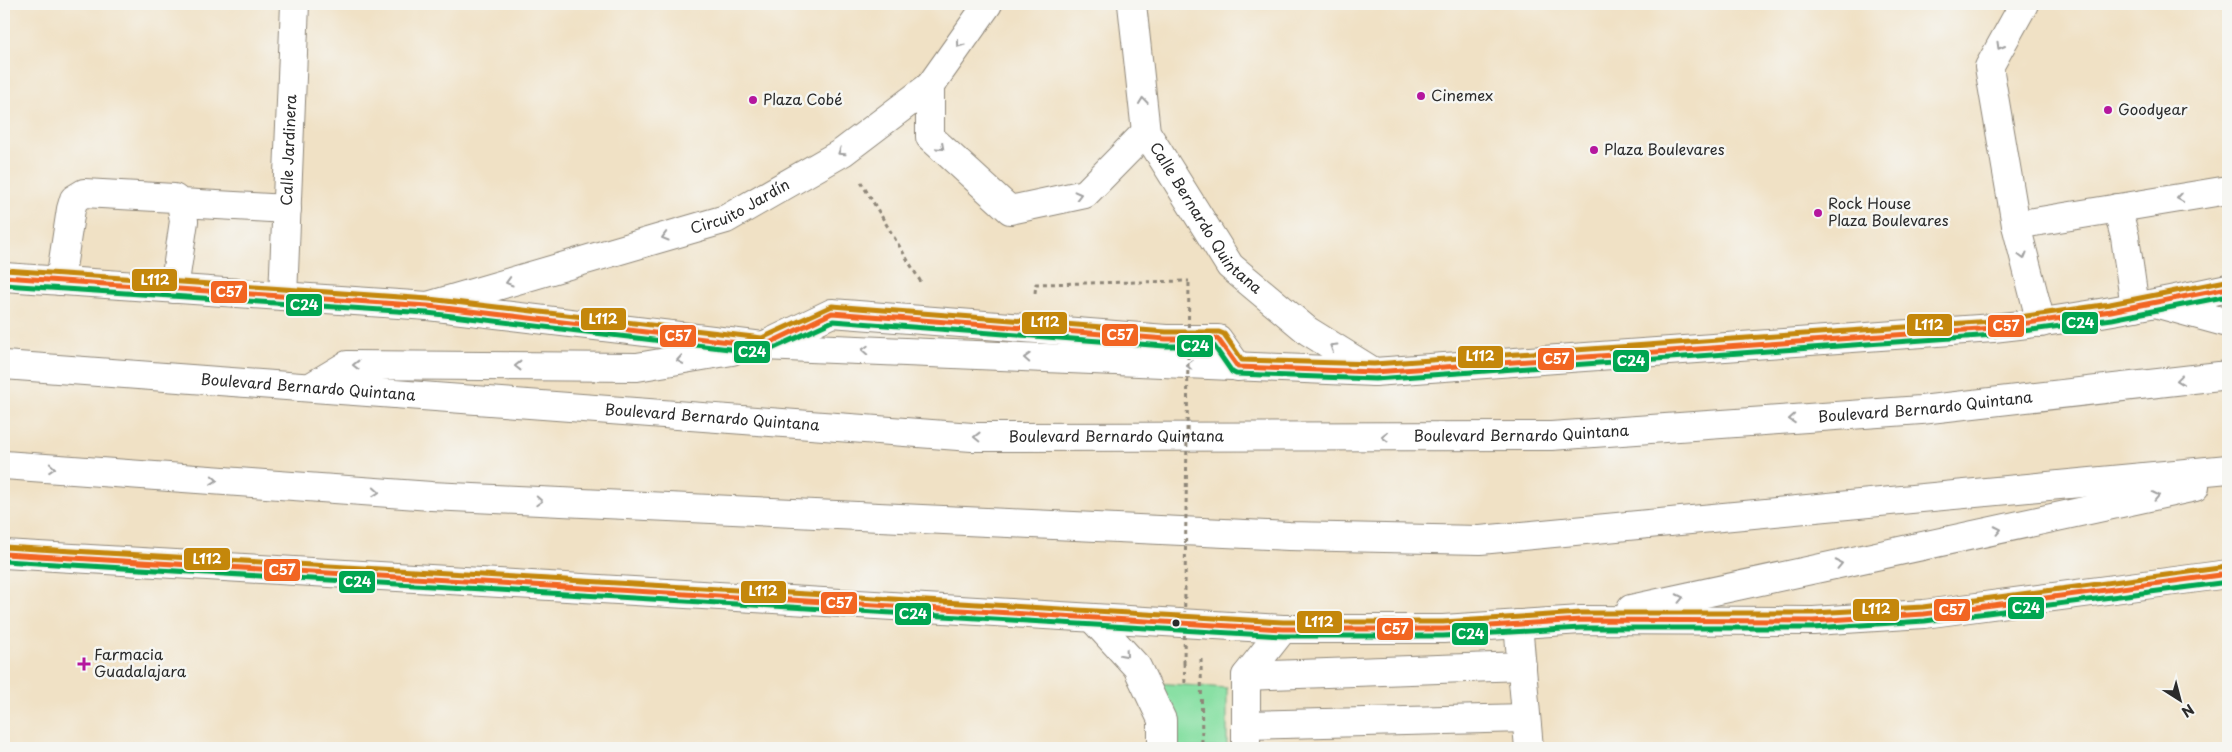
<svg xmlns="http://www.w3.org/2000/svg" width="2232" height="752" viewBox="0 0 2232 752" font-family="'Playpen Sans',sans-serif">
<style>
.green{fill:#89e0a4;stroke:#5a8668}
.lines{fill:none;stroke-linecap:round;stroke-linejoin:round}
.minor-casing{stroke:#8e8678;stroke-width:30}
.major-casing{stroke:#8e8678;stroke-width:30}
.path{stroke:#8e8678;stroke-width:3;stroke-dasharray:4 4;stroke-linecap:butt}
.minor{stroke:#fff;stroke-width:28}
.major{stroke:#fff;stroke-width:28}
.path-bridge{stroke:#8e8678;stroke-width:3;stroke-dasharray:4 4;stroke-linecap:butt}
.bus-1-casing{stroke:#f6f6f2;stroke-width:9}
.bus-2-casing{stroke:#f6f6f2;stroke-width:9}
.bus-3-casing{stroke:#f6f6f2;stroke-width:9}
.bus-1{stroke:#f26522;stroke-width:5}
.bus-2{stroke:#00a651;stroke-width:5}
.bus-3{stroke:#c4870b;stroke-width:5}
.oneway{stroke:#a0a0a0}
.poi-dot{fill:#b5179e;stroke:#f6f6f2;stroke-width:2}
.bus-dot{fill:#2b2b2b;stroke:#f6f6f2;stroke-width:2}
.labels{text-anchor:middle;stroke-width:5;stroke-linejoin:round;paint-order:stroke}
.poi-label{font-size:15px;fill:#2b2b2b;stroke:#f6f6f2;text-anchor:start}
.street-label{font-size:15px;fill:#2b2b2b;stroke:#f6f6f2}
.line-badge{stroke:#f6f6f2;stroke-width:2}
.badge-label{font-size:14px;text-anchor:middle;font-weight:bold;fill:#fff}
</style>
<rect width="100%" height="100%" fill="#f6f6f2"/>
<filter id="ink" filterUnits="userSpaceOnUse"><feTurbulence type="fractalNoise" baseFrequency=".02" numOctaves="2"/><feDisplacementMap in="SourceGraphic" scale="10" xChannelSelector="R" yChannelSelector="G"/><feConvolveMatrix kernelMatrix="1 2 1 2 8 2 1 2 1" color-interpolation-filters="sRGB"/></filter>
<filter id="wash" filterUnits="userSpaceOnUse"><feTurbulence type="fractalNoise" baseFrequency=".0096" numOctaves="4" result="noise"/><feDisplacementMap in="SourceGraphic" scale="20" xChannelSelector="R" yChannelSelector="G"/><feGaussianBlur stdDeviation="1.12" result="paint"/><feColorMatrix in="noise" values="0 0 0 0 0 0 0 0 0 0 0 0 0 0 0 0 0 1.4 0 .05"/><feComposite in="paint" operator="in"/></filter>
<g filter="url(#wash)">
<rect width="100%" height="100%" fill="#f0e1c5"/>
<path class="green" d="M1156,683L1227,688V748H1173Z"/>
</g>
<g filter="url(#ink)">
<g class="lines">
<defs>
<g id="minor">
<path id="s1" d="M1132,4L1146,132L1230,266L1308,331L1374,372"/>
<path d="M930,86V137L1010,210L1085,194L1146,132"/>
<path d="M181,203L287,209"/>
<path d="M2117,208L2125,237L2135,307"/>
<path d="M2016,225L1989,67L2024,4"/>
<path d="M60,281L71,209L74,199L84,193L174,198L181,203L184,221L174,289"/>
<path id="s2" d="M283,296L295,4"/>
<path id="s3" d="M428,306L726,219L843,152L930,86L988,4"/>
<path d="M2041,323L2016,225L2228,190"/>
<path d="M763,346L832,313L1166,339H1218L1238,367"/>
<path d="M1092,618L1137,667L1162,720V748"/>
<path d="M1518,624L1529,748"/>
<path d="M1246,676L1522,666"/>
<path d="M1247,725L1526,718"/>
<path d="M1246,748V676L1283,629"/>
</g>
<g id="major">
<path d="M4,277L428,306L763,346L1374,372L1993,328C2072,320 2150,305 2228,288"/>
<path d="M2162,305L2228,323"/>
<path id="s4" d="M4,365L972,437L1551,436L1921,410L2228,375"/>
<path d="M312,386L347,365L637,367L732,351"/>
<path d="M4,465L431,496L1289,536L1480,540L2228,469"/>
<path d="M4,554L1283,629H1443L1581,620L1813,621L1924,614L2228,574"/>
<path d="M1631,609L2195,487"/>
</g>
</defs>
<use href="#minor" class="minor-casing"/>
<use href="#major" class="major-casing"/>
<path class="path" d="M861,182L922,284
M1035,293L1036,284L1189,281
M1201,659L1202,748
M1184,663L1185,683"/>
<use href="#minor" class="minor"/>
<use href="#major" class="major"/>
<path class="path-bridge" d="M1184,663L1189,281"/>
<defs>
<path id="bus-1" d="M4,277L428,306L763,346L832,313L1166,339H1218L1238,367L1374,372L1993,328L2111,311L2228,288
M4,554L1283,629H1443L1581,620L1813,621L1924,614L2228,574"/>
<path id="bus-2" d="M4,285L427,313L763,353L833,321L1165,346H1214L1232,372L1236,374L1375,379L1994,335L2112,319L2228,296
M4,561L1283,636H1443L1581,628H1813L1925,621L2228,582"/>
<path id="bus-3" d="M5,270L429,299L762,338L832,306L1166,332H1219L1224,334L1242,360L1374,364L1992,321L2110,304L2226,281
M4,547L1283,622H1443L1581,613H1813L1923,607L2227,567"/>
</defs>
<use href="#bus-1" class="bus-1-casing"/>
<use href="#bus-2" class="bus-2-casing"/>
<use href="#bus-3" class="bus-3-casing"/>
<use href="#bus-1" class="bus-1"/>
<use href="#bus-2" class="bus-2"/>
<use href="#bus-3" class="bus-3"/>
</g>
<defs><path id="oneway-chevron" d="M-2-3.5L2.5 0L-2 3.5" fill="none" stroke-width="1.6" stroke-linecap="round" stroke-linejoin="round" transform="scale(1.25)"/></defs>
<g class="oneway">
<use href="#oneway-chevron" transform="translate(960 44) rotate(125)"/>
<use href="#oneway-chevron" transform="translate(2000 46) rotate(120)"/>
<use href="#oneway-chevron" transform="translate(1143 101) rotate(-96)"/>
<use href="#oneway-chevron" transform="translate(941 147) rotate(42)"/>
<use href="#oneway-chevron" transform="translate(841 152) rotate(147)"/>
<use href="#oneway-chevron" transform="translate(1078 195) rotate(-14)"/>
<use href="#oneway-chevron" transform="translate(2180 198) rotate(171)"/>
<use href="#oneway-chevron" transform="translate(665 237) rotate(164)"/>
<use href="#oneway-chevron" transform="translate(2023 256) rotate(75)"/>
<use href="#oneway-chevron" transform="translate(509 282) rotate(164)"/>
<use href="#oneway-chevron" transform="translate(1333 347) rotate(-148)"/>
<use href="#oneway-chevron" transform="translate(865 350) rotate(-177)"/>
<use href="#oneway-chevron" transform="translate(1027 358) rotate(-177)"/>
<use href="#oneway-chevron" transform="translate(680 360) rotate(170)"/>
<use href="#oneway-chevron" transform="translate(356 365) rotate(-180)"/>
<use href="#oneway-chevron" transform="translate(1189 365) rotate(-177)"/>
<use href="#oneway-chevron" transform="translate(518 366) rotate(-180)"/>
<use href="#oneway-chevron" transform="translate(2180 380) rotate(173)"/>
<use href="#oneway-chevron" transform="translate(1792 419) rotate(176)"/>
<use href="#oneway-chevron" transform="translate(977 437) rotate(-179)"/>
<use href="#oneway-chevron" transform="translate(1385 437) rotate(180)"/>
<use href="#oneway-chevron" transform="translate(52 468) rotate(4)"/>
<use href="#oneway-chevron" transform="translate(214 480) rotate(4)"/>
<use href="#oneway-chevron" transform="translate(376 492) rotate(4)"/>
<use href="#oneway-chevron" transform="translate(2156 496) rotate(-12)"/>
<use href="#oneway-chevron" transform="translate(539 501) rotate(3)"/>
<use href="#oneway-chevron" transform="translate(1998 530) rotate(-12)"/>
<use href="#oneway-chevron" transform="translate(1839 564) rotate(-12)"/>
<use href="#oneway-chevron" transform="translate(1680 598) rotate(-12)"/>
<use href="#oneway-chevron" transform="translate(1125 654) rotate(48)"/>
</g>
</g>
<g class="poi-dot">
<circle cx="1421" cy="96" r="5"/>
<circle cx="753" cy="100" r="5"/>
<circle cx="2108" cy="110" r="5"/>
<circle cx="1594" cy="150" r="5"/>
<circle cx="1818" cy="213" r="5"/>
<path d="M81.5 656.5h5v5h5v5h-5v5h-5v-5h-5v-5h5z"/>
</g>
<circle class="bus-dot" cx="1176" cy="623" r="4.5"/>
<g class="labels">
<g class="poi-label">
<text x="1431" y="101">Cinemex</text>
<text x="763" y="105">Plaza Cobé</text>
<text x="2118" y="115">Goodyear</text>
<text x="1604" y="155">Plaza Boulevares</text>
<text x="1828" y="209">Rock House<tspan x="1828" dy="17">Plaza Boulevares</tspan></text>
<text x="94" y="660">Farmacia<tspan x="94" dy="17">Guadalajara</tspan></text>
</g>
<g class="street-label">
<text dy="5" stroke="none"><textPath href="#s2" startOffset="146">Calle Jardinera</textPath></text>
<text dy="5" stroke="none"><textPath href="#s3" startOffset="328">Circuito Jardín</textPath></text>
<text dy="5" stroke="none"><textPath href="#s1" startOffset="234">Calle Bernardo Quintana</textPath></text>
<text dy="5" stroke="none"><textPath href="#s4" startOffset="305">Boulevard Bernardo Quintana</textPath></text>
<text dy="5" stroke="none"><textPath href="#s4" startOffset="1925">Boulevard Bernardo Quintana</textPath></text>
<text dy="5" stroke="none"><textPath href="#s4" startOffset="710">Boulevard Bernardo Quintana</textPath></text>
<text dy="5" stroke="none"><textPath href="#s4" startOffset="1520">Boulevard Bernardo Quintana</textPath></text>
<text dy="5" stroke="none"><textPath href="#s4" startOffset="1115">Boulevard Bernardo Quintana</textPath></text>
</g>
</g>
<g class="line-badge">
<rect x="131" y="268" width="47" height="24" rx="5" fill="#c4870b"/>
<rect x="210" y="280" width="38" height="24" rx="5" fill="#f26522"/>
<rect x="285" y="293" width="38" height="24" rx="5" fill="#00a651"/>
<rect x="580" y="307" width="47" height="24" rx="5" fill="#c4870b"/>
<rect x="1021" y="311" width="47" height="24" rx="5" fill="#c4870b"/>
<rect x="2061" y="311" width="38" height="24" rx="5" fill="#00a651"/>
<rect x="1906" y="313" width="47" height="24" rx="5" fill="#c4870b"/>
<rect x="1987" y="314" width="38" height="24" rx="5" fill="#f26522"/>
<rect x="1101" y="323" width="38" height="24" rx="5" fill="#f26522"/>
<rect x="659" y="324" width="38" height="24" rx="5" fill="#f26522"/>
<rect x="1176" y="334" width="38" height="24" rx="5" fill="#00a651"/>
<rect x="733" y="340" width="38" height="24" rx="5" fill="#00a651"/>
<rect x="1457" y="345" width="47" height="24" rx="5" fill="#c4870b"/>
<rect x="1537" y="347" width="38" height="24" rx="5" fill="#f26522"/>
<rect x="1612" y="349" width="38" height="24" rx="5" fill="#00a651"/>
<rect x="183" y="547" width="48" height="24" rx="5" fill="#c4870b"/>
<rect x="263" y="558" width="38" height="24" rx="5" fill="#f26522"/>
<rect x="338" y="570" width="38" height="24" rx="5" fill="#00a651"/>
<rect x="740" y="580" width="47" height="24" rx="5" fill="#c4870b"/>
<rect x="820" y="591" width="38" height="24" rx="5" fill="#f26522"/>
<rect x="2007" y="596" width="38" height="24" rx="5" fill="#00a651"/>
<rect x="1852" y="598" width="48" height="24" rx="5" fill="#c4870b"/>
<rect x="1933" y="598" width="38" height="24" rx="5" fill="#f26522"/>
<rect x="894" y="602" width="38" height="24" rx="5" fill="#00a651"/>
<rect x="1296" y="610" width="47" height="24" rx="5" fill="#c4870b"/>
<rect x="1376" y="617" width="38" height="24" rx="5" fill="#f26522"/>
<rect x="1451" y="622" width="38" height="24" rx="5" fill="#00a651"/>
</g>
<g class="badge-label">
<text x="155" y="285">L112</text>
<text x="229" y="297">C57</text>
<text x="304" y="310">C24</text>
<text x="603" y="324">L112</text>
<text x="1045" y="327">L112</text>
<text x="2080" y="328">C24</text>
<text x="1929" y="330">L112</text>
<text x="2006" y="331">C57</text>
<text x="1120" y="340">C57</text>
<text x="678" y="341">C57</text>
<text x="1195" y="351">C24</text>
<text x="752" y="357">C24</text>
<text x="1480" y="361">L112</text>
<text x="1556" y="364">C57</text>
<text x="1631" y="366">C24</text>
<text x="207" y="564">L112</text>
<text x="282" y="575">C57</text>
<text x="357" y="587">C24</text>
<text x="763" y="596">L112</text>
<text x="839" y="608">C57</text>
<text x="2026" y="613">C24</text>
<text x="1876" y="614">L112</text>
<text x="1952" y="615">C57</text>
<text x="913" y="619">C24</text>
<text x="1319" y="627">L112</text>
<text x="1395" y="634">C57</text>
<text x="1470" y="639">C24</text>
</g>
<rect width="2232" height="752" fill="none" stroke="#f6f6f2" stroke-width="20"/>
<g transform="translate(2180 700) rotate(144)" stroke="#f6f6f2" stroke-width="4" paint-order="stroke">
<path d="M0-4L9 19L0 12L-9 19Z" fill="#2b2b2b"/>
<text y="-8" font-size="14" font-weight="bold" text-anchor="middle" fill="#2b2b2b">N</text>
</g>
</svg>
